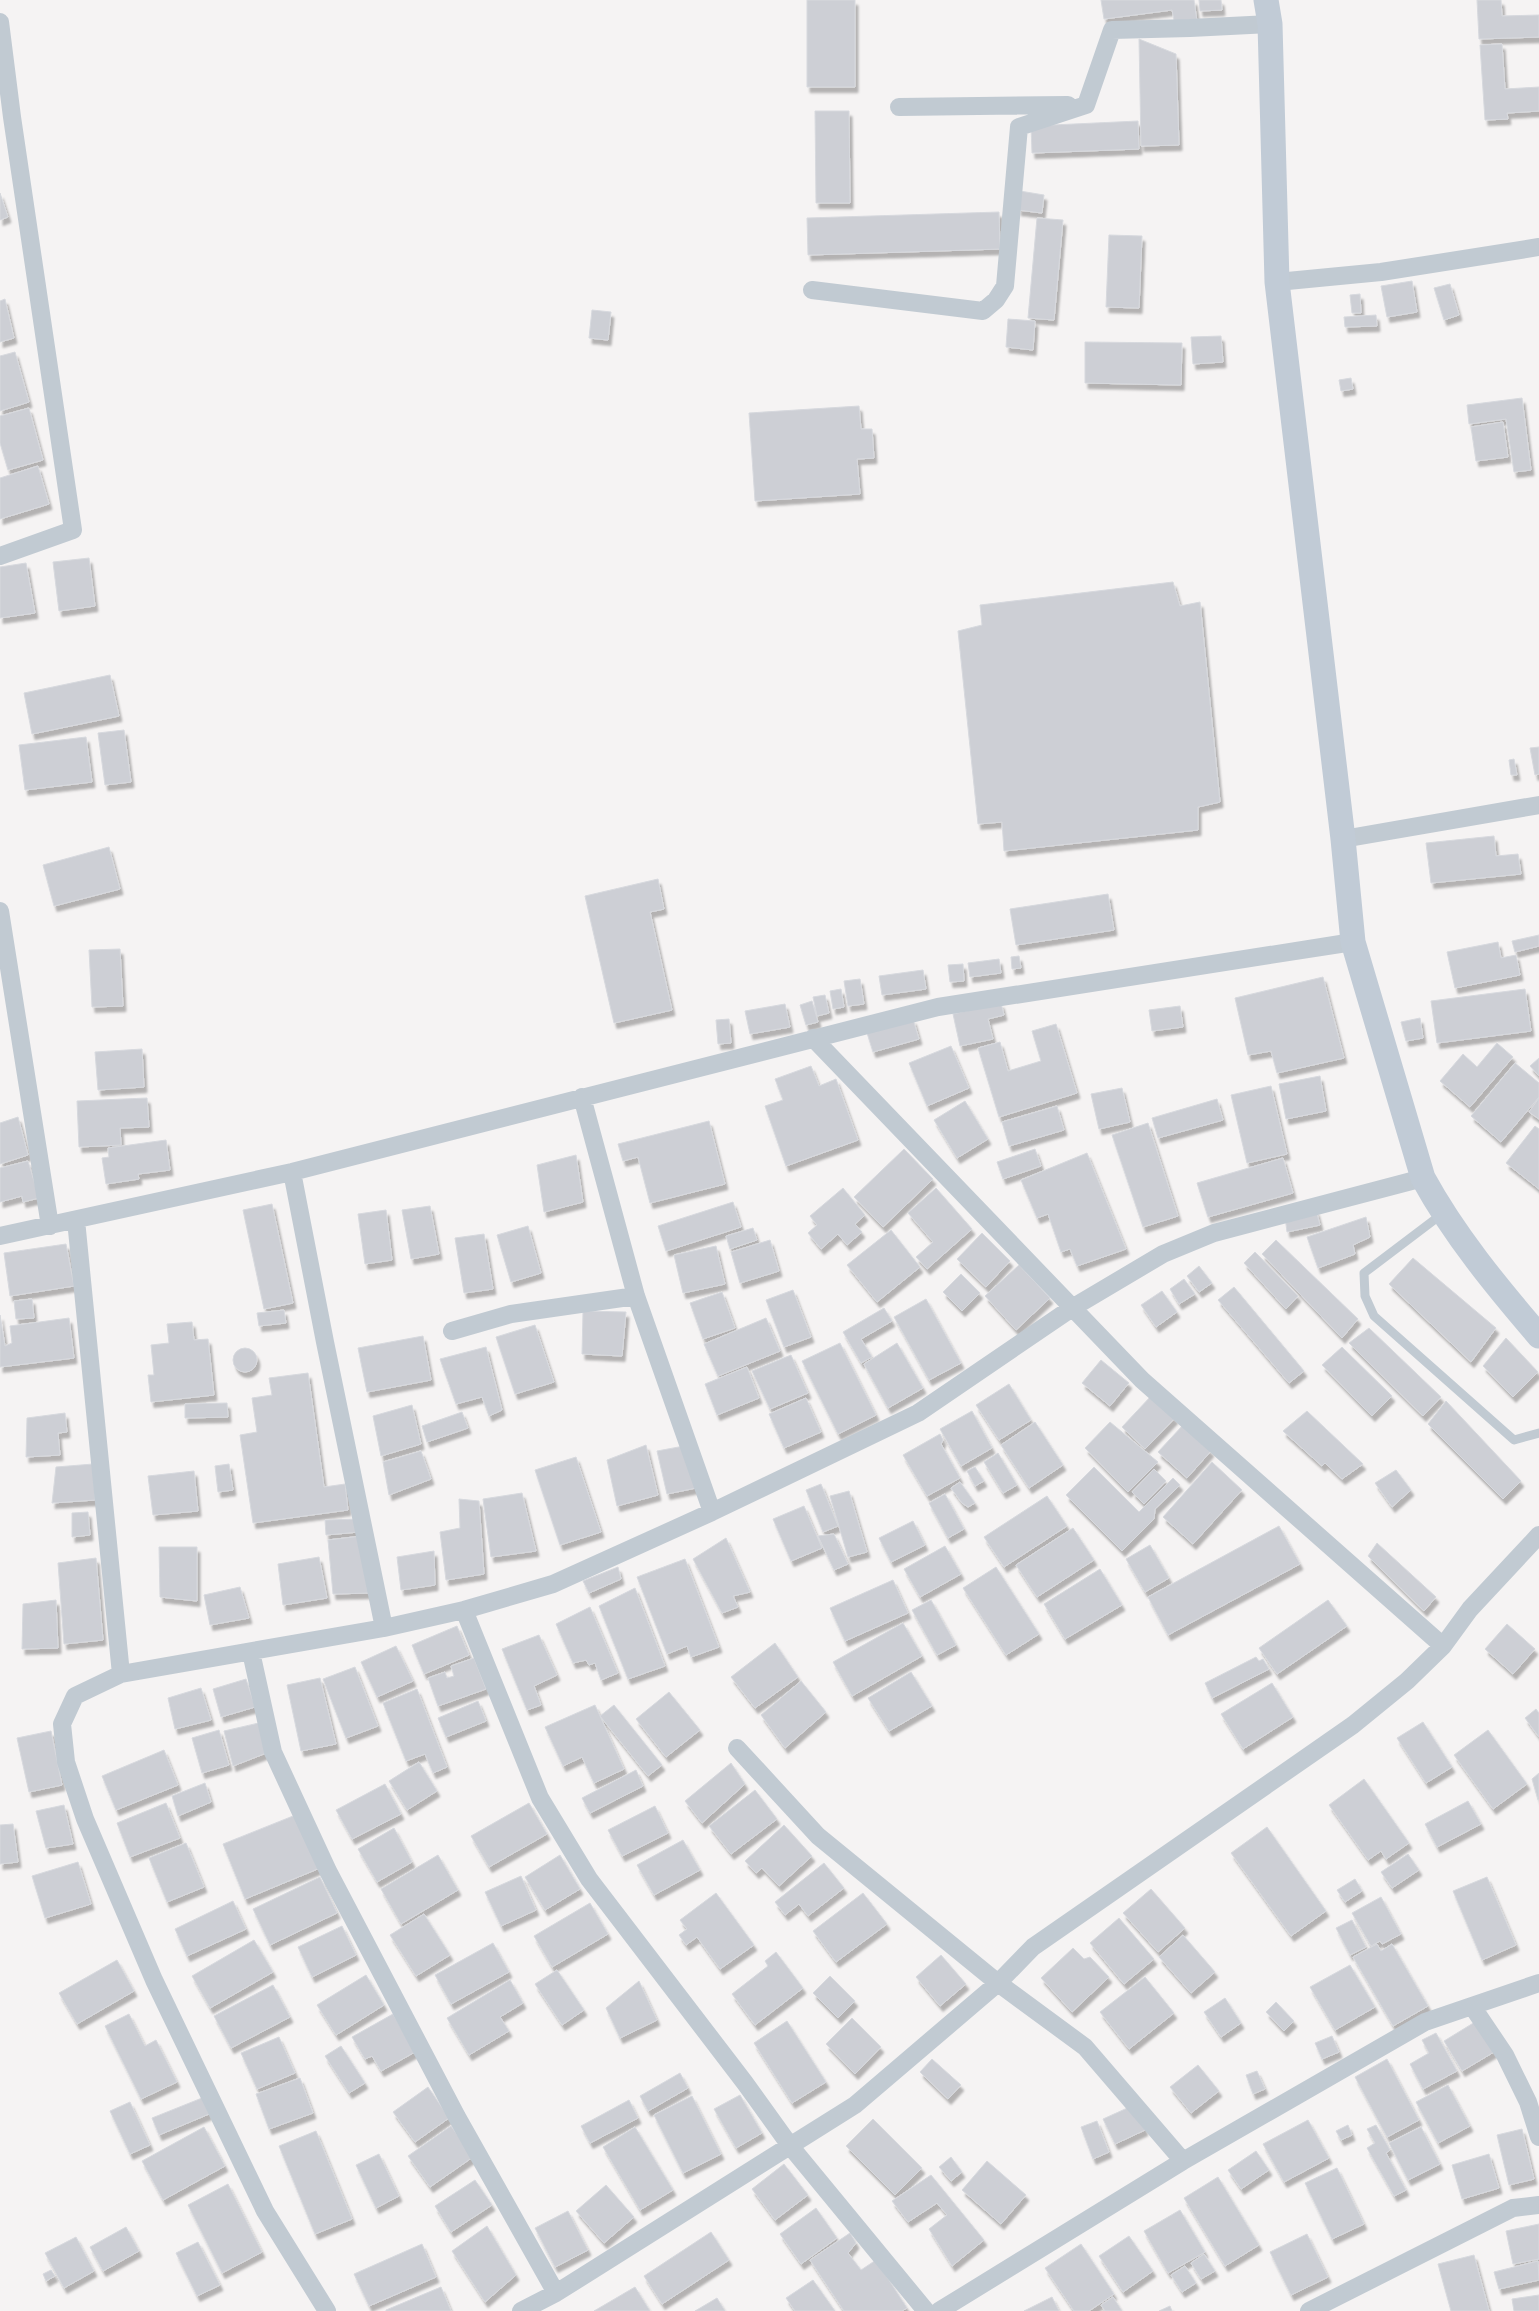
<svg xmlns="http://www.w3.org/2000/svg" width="1539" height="2311" viewBox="0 0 1539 2311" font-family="Overpass,sans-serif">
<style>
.building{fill:#cdcfd5;stroke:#d7d9de;filter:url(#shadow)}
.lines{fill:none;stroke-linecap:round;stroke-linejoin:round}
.lane{stroke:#c1cad2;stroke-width:9}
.street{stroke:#c1cad2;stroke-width:18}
.secondary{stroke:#c1cbd6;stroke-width:25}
</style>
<defs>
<filter id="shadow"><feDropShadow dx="3" dy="5.5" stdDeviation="1" flood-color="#0004"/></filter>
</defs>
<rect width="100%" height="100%" fill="#f5f3f3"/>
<path class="building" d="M807,0H855V87H807Z
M1101,0H1194L1197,22L1175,25L1172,10L1104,19Z
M1199,0H1221L1222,10L1200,11Z
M1477,0H1501L1502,16L1539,15V37L1479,39Z
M1139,39L1176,54L1179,145L1141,146Z
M1502,44L1505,89L1539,87V111L1507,113L1508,119L1485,120L1480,45Z
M815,111H849L850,203H816Z
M1138,121L1139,149L1032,153L1031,126Z
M1020,191L1044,195L1042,213L1018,210Z
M0,193L8,217L0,220Z
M999,212L1000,249L808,255L807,218Z
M1037,218L1063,220L1054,320L1028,318Z
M1109,235L1142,236L1139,308L1106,307Z
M1412,281L1417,312L1387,317L1381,286Z
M1450,284L1459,315L1444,320L1434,288Z
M1360,294L1361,313H1352L1350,295Z
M5,299L14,338L0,342V301Z
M592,310L611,312L608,340L589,338Z
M1376,315L1377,326L1345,327L1344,317Z
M1008,319L1035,321L1033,350L1006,347Z
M1221,336L1223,362L1193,364L1191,337Z
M1085,342L1182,343L1181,385L1085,383Z
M15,352L29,402L0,411V356Z
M1351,378L1353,389L1341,391L1339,380Z
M1522,398L1531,470L1514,472L1506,419L1469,424L1467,405Z
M859,406L861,429H872L874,458L857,459L860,494L755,501L749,413Z
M29,408L43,460L8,470L0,443V416Z
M1503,422L1508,457L1476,461L1471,427Z
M38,466L49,504L0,519V478Z
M89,558L95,606L59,611L53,562Z
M26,563L35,613L0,618V567Z
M1173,582L1180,606L1200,602L1220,802L1198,807V830L1004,851L1002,822L978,824L958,631L982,625L980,605Z
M110,675L119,716L32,734L24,693Z
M124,730L131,782L105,785L98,733Z
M86,737L92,782L25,790L19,745Z
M1539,747V774L1535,775L1530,748Z
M1514,759L1517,775H1511L1509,760Z
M1494,836L1496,856L1518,854L1521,874L1431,883L1426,843Z
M109,847L120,889L54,906L43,865Z
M658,879L664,909L650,912L672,1010L614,1023L585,896Z
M1108,894L1114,930L1016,945L1010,909Z
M1539,935V946L1515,952L1512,941Z
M1498,942L1501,958L1516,955L1520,975L1455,988L1447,952Z
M120,949L123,1006L92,1007L89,950Z
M1019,956L1021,968L1012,969L1011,957Z
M999,959L1001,973L970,977L968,963Z
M963,964L964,981L950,982L948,965Z
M923,970L926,989L882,995L879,976Z
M1323,977L1344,1058L1277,1073L1271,1051L1248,1055L1235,998Z
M860,979L864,1004L848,1006L844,981Z
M841,989L844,1007L833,1009L830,991Z
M1525,989L1531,1031L1437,1043L1431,1001Z
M825,995L829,1013L817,1016L813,997Z
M812,1001L818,1022L806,1025L800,1005Z
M1001,1003L1004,1015L988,1019L993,1039L960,1046L953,1014Z
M785,1004L790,1027L750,1034L745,1011Z
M1180,1006L1183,1027L1152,1031L1149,1010Z
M1420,1018L1423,1038L1406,1041L1401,1022Z
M729,1019L731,1043L718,1044L716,1020Z
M913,1019L919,1039L873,1052L867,1033Z
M1056,1024L1077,1093L999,1117L978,1048L1000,1042L1008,1071L1041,1061L1032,1031Z
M1497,1043L1513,1057L1470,1107L1440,1081L1463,1054L1477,1067Z
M951,1046L969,1088L927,1106L909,1063Z
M142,1049L144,1087L98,1090L95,1052Z
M1539,1058V1076L1530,1066Z
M1515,1063L1539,1083V1097L1501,1142L1471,1116Z
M811,1066L819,1086L836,1079L858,1140L786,1166L765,1106L783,1100L775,1079Z
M1320,1076L1326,1111L1286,1119L1279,1084Z
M1271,1086L1287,1154L1247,1163L1231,1095Z
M1122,1088L1130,1122L1099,1129L1091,1094Z
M147,1098L149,1127L120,1128L121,1145L79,1147L77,1101Z
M1539,1098V1119L1529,1112Z
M1217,1099L1223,1120L1158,1138L1152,1118Z
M965,1101L988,1139L957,1158L934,1120Z
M1057,1106L1064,1130L1009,1146L1002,1122Z
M18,1117L28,1155L0,1164V1123Z
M709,1121L725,1184L650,1203L638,1157L623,1161L618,1144Z
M1148,1123L1178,1216L1143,1227L1112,1135Z
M1535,1126L1539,1129V1189L1506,1163Z
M166,1140L170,1170L138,1174L139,1179L106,1184L102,1158L109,1157L108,1148Z
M904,1149L933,1179L883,1227L854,1197Z
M1035,1149L1041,1166L1003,1179L997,1162Z
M1087,1153L1126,1249L1077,1266L1070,1249L1061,1252L1048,1214L1037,1218L1021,1180Z
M576,1155L583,1202L544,1212L537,1165Z
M1283,1158L1293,1193L1208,1217L1197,1183Z
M28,1161L39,1198L23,1202L22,1196L0,1202V1168Z
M843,1188L865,1215L855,1224L862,1232L847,1245L838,1234L821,1249L808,1233L817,1225L810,1216Z
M936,1188L972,1229L927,1269L916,1257L933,1242L908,1213Z
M733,1202L741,1227L666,1251L658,1226Z
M272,1204L293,1303L264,1309L243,1210Z
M430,1206L439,1254L411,1259L402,1210Z
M386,1210L392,1260L365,1264L358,1214Z
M1316,1210L1320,1225L1287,1232L1285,1217Z
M1366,1217L1370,1237L1353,1245L1355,1254L1318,1268L1307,1237Z
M528,1226L541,1273L511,1282L497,1235Z
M753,1228L757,1240L730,1249L726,1236Z
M891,1230L920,1267L877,1302L847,1265Z
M982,1233L1010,1261L986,1287L957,1259Z
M484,1234L493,1289L464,1293L455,1238Z
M770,1240L779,1271L740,1283L731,1252Z
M1276,1240L1358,1319L1342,1338L1262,1254Z
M66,1244L74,1286L10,1296L4,1253Z
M716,1246L725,1284L683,1293L674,1255Z
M1255,1252L1298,1296L1286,1309L1244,1263Z
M1413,1258L1496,1328L1471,1362L1389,1284Z
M1019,1265L1050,1298L1016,1330L985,1296Z
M1199,1266L1212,1283L1199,1292L1187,1276Z
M961,1274L980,1293L962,1311L943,1292Z
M1184,1279L1195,1294L1179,1304L1170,1289Z
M1234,1287L1304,1371L1289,1383L1218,1300Z
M793,1290L811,1337L784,1347L766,1300Z
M1162,1291L1177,1312L1156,1327L1141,1305Z
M722,1292L735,1328L703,1339L690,1303Z
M32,1299L34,1318L16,1319L14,1301Z
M926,1299L961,1363L929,1380L894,1317Z
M884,1308L892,1321L861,1339L872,1357L861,1363L843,1332Z
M284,1310L286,1323L259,1326L257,1313Z
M583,1311L626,1312L622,1356L582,1354Z
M0,1315L5,1346L12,1343L10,1326L69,1318L74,1358L0,1367Z
M766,1318L780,1351L718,1376L704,1344Z
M192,1322L194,1340L208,1339L214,1395L151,1402L148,1375H154L151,1345L169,1343L167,1324Z
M535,1325L554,1382L515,1394L496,1337Z
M1369,1328L1441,1397L1423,1416L1349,1343Z
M423,1336L431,1380L367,1392L358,1348Z
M1506,1338L1538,1372L1513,1397L1483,1366Z
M840,1343L876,1415L838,1434L802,1361Z
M897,1343L923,1388L888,1408L864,1364Z
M486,1347L502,1410L489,1416L482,1397L456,1404L440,1359Z
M1342,1347L1392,1396L1372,1416L1322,1365Z
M233 1360a12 12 0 1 1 24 0a12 12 0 1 1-24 0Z
M791,1355L808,1393L770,1409L752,1371Z
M1101,1360L1129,1383L1110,1406L1082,1383Z
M747,1367L759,1398L717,1415L705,1384Z
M308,1373L324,1487L345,1484L348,1510L253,1523L240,1435L257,1432L252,1398L272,1395L269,1378Z
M1009,1384L1031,1420L999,1440L976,1405Z
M1151,1396L1175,1418L1145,1449L1122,1427Z
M806,1398L821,1432L784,1448L769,1414Z
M1446,1401L1521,1481L1503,1499L1428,1424Z
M227,1403L228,1417L185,1418V1404Z
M412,1405L421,1444L381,1456L373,1416Z
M972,1411L992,1448L961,1466L940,1429Z
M1307,1411L1363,1464L1342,1479L1325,1463L1322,1466L1283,1431Z
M462,1412L468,1428L427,1442L422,1426Z
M65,1413L67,1432L58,1433L60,1455L26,1457L27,1418Z
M1035,1422L1063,1465L1029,1488L1001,1445Z
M1110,1422L1158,1462L1128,1492L1085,1448Z
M1183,1425L1211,1451L1187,1478L1158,1452Z
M940,1434L943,1440L941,1444L960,1478L927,1496L903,1455Z
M646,1445L658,1495L617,1506L607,1460Z
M684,1446L696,1488L667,1494L657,1451Z
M421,1451L431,1479L389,1495L383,1462Z
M998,1453L1017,1485L1003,1493L984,1462Z
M576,1457L601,1532L560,1545L535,1470Z
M1212,1462L1242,1490L1193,1544L1163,1517Z
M93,1464L95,1500L52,1503L56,1467Z
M229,1464L233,1490L218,1492L215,1466Z
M975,1467L984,1481L975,1486L967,1471Z
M1094,1467L1139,1512L1173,1478L1180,1485L1155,1509L1154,1519L1122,1551L1066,1495Z
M1154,1469L1166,1481L1144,1504L1132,1492Z
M1396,1470L1411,1490L1392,1507L1375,1483Z
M194,1471L198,1511L153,1515L148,1476Z
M960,1482L975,1503L968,1507L962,1503L951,1488Z
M821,1484L838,1526L823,1532L806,1490Z
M849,1491L867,1552L848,1557L830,1496Z
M522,1493L536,1551L491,1557L483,1499Z
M945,1494L964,1529L948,1538L929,1503Z
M1047,1496L1067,1526L1004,1567L984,1537Z
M459,1499L479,1501L484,1574L446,1580L440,1532L460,1528Z
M804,1506L822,1548L791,1561L773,1519Z
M88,1512L90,1535L72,1537V1513Z
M358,1519L359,1532L326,1535L325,1520Z
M913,1521L925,1545L891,1562L879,1538Z
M1279,1526L1300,1564L1168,1635L1148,1597Z
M1073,1528L1094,1560L1037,1597L1016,1565Z
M834,1534L848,1564L834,1570L818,1536Z
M362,1536L369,1593L333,1594L328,1540Z
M726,1538L750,1592L733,1596L738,1607L722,1613L693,1559Z
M1377,1543L1436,1597L1424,1611L1368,1556Z
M1150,1545L1169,1578L1145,1592L1126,1559Z
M945,1546L961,1574L920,1597L904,1569Z
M159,1547H197V1601L160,1597Z
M434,1551L435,1585L401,1590L397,1557Z
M319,1557L327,1598L283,1605L278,1564Z
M96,1558L103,1640L64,1644L58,1563Z
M685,1559L719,1647L691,1657L687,1646L667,1654L637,1577Z
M618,1567L621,1579L589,1593L583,1581Z
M996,1567L1039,1634L1006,1655L963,1588Z
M1100,1569L1122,1605L1065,1639L1044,1604Z
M893,1580L908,1613L845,1641L830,1608Z
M240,1587L249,1618L210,1625L204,1595Z
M635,1588L665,1666L628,1679L599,1606Z
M56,1600L58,1648L22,1649L23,1604Z
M931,1600L956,1645L937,1655L912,1610Z
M1328,1600L1347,1626L1277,1674L1259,1648Z
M590,1607L618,1673L601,1680L595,1663L589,1665L586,1660L573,1663L556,1624Z
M903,1623L922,1656L852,1696L833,1662Z
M1507,1624L1535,1649L1513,1674L1485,1649Z
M457,1626L469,1655L424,1674L412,1645Z
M539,1635L557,1675L534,1686L541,1705L527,1710L502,1649Z
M775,1643L798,1677L755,1708L731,1677Z
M396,1646L413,1681L377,1697L361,1662Z
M1256,1657L1259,1661L1263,1659L1269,1669L1212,1698L1205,1683Z
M474,1658L486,1689L438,1706L428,1678L445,1672L447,1678L454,1676L451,1666Z
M355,1667L378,1726L346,1738L323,1679Z
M911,1672L932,1706L889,1731L868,1698Z
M320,1678L336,1744L301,1751L287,1685Z
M246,1679L255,1707L221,1717L213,1689Z
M801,1681L826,1712L785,1748L761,1715Z
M1272,1683L1293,1717L1243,1749L1221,1714Z
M201,1688L211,1720L175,1729L168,1698Z
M417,1689L447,1767L433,1773L425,1754L406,1761L383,1703Z
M669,1692L700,1730L666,1757L636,1719Z
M478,1701L486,1721L446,1737L438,1718Z
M595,1705L624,1769L594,1783L582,1757L563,1766L545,1727Z
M614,1705L662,1765L648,1776L600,1716Z
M1536,1709L1539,1713V1737L1525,1718Z
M263,1722L269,1752L233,1766L224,1731Z
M1423,1722L1452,1767L1426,1783L1397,1738Z
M219,1730L229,1765L202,1773L192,1738Z
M1488,1730L1527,1784L1493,1809L1454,1755Z
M51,1731L62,1785L29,1792L17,1738Z
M164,1750L178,1785L116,1810L102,1776Z
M419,1762L437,1791L407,1810L389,1781Z
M731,1763L745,1784L702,1823L685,1801Z
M636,1770L643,1786L590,1813L582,1798Z
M1539,1773V1799L1538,1800L1532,1779Z
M1364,1779L1409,1843L1386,1859L1381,1851L1368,1860L1329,1805Z
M205,1783L211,1802L178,1816L172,1796Z
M385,1784L401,1814L352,1839L336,1810Z
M755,1790L777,1819L731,1854L709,1826Z
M1468,1801L1481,1824L1437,1847L1425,1824Z
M166,1803L180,1838L130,1857L117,1823Z
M529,1803L547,1834L489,1867L471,1836Z
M64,1805L73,1844L46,1848L36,1811Z
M655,1806L668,1833L622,1856L608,1830Z
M298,1814L320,1868L245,1899L223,1844Z
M13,1824L18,1862L0,1864V1825Z
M784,1825L812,1856L779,1886L762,1868L756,1873L745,1861Z
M1267,1827L1326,1911L1291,1936L1231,1853Z
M394,1828L412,1862L377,1882L358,1849Z
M683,1840L700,1870L654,1895L637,1865Z
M186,1843L204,1887L167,1902L149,1858Z
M1408,1854L1419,1870L1392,1888L1381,1872Z
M438,1855L458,1890L401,1924L381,1889Z
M560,1855L580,1889L545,1910L525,1877Z
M78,1862L91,1904L45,1918L32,1876Z
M824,1863L844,1888L808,1916L799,1904L785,1915L775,1902Z
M521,1876L536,1910L501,1926L485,1892Z
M320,1877L337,1913L270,1945L253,1909Z
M1487,1877L1516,1945L1482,1960L1453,1891Z
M1355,1879L1362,1891L1345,1902L1337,1890Z
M1151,1889L1185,1928L1158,1952L1123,1913Z
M716,1893L754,1945L720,1969L697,1937L686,1945L679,1935L687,1929L680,1920Z
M863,1893L887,1924L836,1962L813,1931Z
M1381,1897L1401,1934L1382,1944L1380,1941L1371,1946L1352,1913Z
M233,1901L246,1929L187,1956L175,1929Z
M590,1903L608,1934L552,1967L534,1936Z
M424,1914L450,1955L416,1976L390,1935Z
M1119,1918L1154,1959L1124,1984L1090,1943Z
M1352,1920L1366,1947L1350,1955L1336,1928Z
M342,1926L356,1955L312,1977L298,1947Z
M1183,1935L1215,1972L1191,1993L1159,1957Z
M254,1940L273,1972L210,2008L192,1976Z
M493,1943L509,1972L451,2004L435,1975Z
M1377,1944L1381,1951L1392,1944L1428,2006L1393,2026L1353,1957Z
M1073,1948L1084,1959L1090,1957L1109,1977L1072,2012L1041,1978Z
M776,1952L803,1988L755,2025L732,1994L768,1966L765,1961Z
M941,1955L966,1984L940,2006L916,1977Z
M117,1960L134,1991L77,2024L59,1993Z
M1350,1965L1375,2007L1335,2030L1310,1987Z
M557,1970L584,2010L562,2025L535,1984Z
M366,1975L384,2005L336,2035L317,2005Z
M830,1976L855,2001L838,2018L813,1993Z
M1145,1977L1174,2013L1129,2049L1100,2012Z
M510,1980L523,2003L500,2017L509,2031L469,2055L447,2018Z
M639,1981L657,2020L620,2038L606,2008Z
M273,1985L290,2017L231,2048L214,2016Z
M1225,1998L1241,2023L1221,2037L1204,2012Z
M1276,2002L1294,2021L1284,2031L1266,2012Z
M129,2014L145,2046L156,2040L177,2082L141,2099L105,2026Z
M393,2014L415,2052L381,2071L372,2056L365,2059L352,2037Z
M852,2018L881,2047L855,2074L826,2044Z
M787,2021L826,2082L792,2103L754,2043Z
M1475,2022L1494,2052L1462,2071L1444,2041Z
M1436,2033L1457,2071L1423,2089L1410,2064L1429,2053L1422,2040Z
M1332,2036L1339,2052L1322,2059L1315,2043Z
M279,2037L295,2073L257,2089L241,2053Z
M341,2046L365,2083L349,2093L325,2056Z
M932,2059L961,2085L948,2099L920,2072Z
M1387,2059L1419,2120L1387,2137L1355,2077Z
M1198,2065L1219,2091L1191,2113L1170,2087Z
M1257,2071L1265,2089L1253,2094L1246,2075Z
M680,2073L688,2088L648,2111L640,2096Z
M300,2078L313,2113L269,2129L256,2094Z
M1448,2085L1470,2126L1438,2143L1416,2102Z
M428,2087L449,2118L415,2142L393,2112Z
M740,2095L762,2133L736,2148L714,2109Z
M692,2096L721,2154L683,2173L654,2115Z
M202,2098L209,2114L159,2135L152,2118Z
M629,2100L638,2118L590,2143L581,2126Z
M130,2102L150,2145L130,2154L110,2111Z
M1134,2105L1145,2130L1115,2144L1103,2119Z
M873,2119L922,2168L895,2195L846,2146Z
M1308,2120L1329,2158L1284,2182L1263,2144Z
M1097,2121L1109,2152L1093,2159L1081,2127Z
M1348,2125L1352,2135L1341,2140L1336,2131Z
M1376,2125L1390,2150L1386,2153L1406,2190L1394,2196L1367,2148L1375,2143L1367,2129Z
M451,2126L473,2157L430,2187L408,2156Z
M204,2127L225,2166L163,2200L142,2161Z
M635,2127L673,2190L640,2210L603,2147Z
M1421,2127L1440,2164L1408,2180L1389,2143Z
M1522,2129L1534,2179L1509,2185L1497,2135Z
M316,2131L352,2219L315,2234L279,2146Z
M1256,2151L1269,2170L1241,2189L1228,2170Z
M379,2154L399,2196L376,2208L356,2165Z
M1489,2154L1499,2188L1462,2199L1452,2165Z
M951,2157L962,2172L951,2181L939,2167Z
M987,2161L1026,2195L1001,2224L962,2190Z
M784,2164L808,2195L775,2220L752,2189Z
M1337,2168L1364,2224L1332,2239L1305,2183Z
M931,2175L984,2240L952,2266L929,2229L947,2215L937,2203L908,2222L892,2201Z
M1218,2177L1259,2245L1225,2266L1184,2198Z
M475,2180L492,2205L451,2232L435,2206Z
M228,2184L262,2252L222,2273L188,2205Z
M606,2185L634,2217L604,2243L576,2211Z
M816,2208L837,2238L801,2264L780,2234Z
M1180,2210L1205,2252L1168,2273L1144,2231Z
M568,2211L588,2250L555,2267L535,2228Z
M1539,2224V2259L1513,2264L1506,2231Z
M487,2226L516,2275L485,2302L452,2251Z
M126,2227L139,2251L103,2271L90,2247Z
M711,2232L729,2260L662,2304L644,2276Z
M850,2233L856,2243L848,2253L861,2270L876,2260L907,2308L902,2311H844L810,2260Z
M1307,2234L1328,2277L1291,2295L1270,2252Z
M1129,2236L1153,2271L1123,2292L1099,2256Z
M76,2237L94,2271L64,2288L45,2253Z
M198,2242L220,2285L197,2296L176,2253Z
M422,2244L436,2277L369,2306L354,2274Z
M1081,2244L1114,2294L1089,2311H1074L1045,2268Z
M1204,2254L1215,2271L1201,2279L1191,2263Z
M1474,2255L1489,2311H1451L1438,2264Z
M1538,2261L1539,2280L1499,2289L1494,2272Z
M1185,2266L1196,2283L1182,2292L1171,2275Z
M51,2270L55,2276L46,2281L43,2274Z
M813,2280L835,2311H795L786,2298Z
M441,2287L451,2311H386V2310Z
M635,2287L650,2311H594Z
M1539,2295V2311H1514L1512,2299Z
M1052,2297L1059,2311H1024Z
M1113,2297L1122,2311H1105L1101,2305Z
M717,2298L725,2311H695Z
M1170,2306L1172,2311H1159Z"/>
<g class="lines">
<path class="lane" d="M1442,1214L1364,1273L1365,1296L1374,1316L1514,1440L1539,1433"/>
<path class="street" d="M0,22L12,117L73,530L0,556
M899,107L1068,105
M1277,282L1381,272L1539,247
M812,290L983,311L996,300L1005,286L1019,127L1086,105L1112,30L1190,28L1270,24
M1343,839L1539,805
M0,911L50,1226
M813,1038L1142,1380L1443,1646
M582,1097L636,1296L712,1512
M292,1172L325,1342L384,1628
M76,1220L121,1674
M0,1236L292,1172L938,1007L1353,942
M452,1331L511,1314L636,1296
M464,1610L540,1798L589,1879L745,2083L791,2147L926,2311
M251,1652L273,1752L328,1871L457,2117L556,2293
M737,1748L818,1836L998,1983L1085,2047L1183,2161
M1472,2006L1505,2055L1528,2102L1539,2137
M327,2311L265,2211L154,1980L85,1819L66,1762L62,1724L75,1696L121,1674L384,1628L464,1610L553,1584L712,1512L918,1413L1072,1308L1163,1254L1214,1233L1423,1178
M521,2311L556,2293L855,2105L998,1983L1033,1947L1353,1725L1407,1681L1443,1646L1470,1609L1539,1535
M939,2311L1183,2161L1425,2022L1539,1983
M1309,2311L1513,2208L1539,2205"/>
<path class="secondary" d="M1266,0L1270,24L1277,282L1343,839L1353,942L1423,1178C1454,1235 1497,1287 1539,1336"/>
</g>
</svg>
